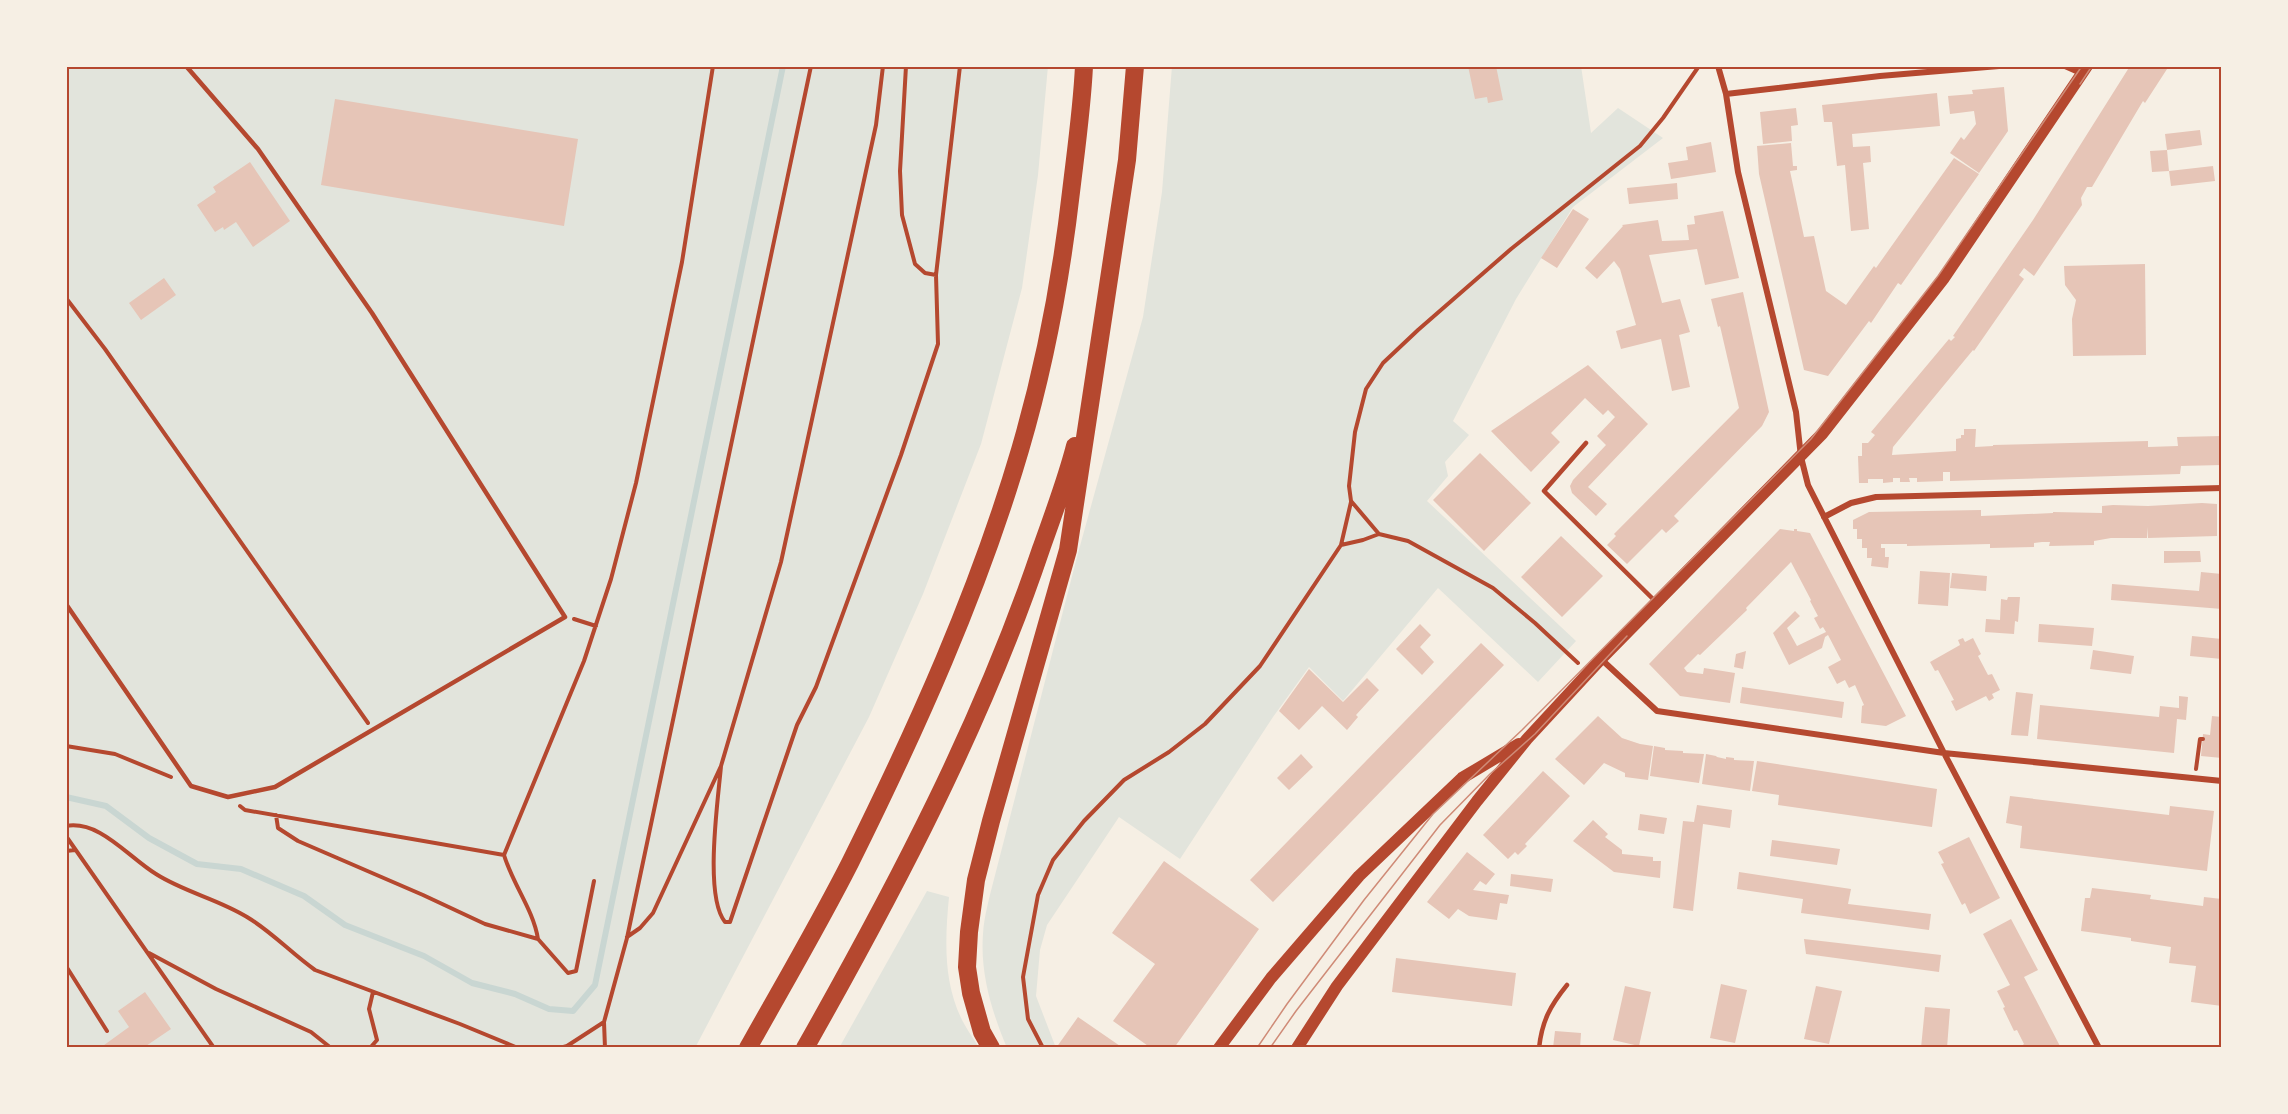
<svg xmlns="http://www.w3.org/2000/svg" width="2288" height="1114" viewBox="0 0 2288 1114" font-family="Lora,serif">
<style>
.green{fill:#e2e4dc}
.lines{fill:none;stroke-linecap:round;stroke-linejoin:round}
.stream{stroke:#c9d6d2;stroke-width:6}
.building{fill:#e6c5b7}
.path{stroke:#b5482f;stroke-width:4}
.service{stroke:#b5482f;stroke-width:4.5}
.minor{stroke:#b5482f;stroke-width:6}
.secondary{stroke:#b5482f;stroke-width:12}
.motorway{stroke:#b5482f;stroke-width:18}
.tram{stroke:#cf8b77;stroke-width:1.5}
.neatline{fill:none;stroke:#b5482f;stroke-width:2}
</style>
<rect width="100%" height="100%" fill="#f6efe4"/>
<path class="green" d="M66,66H1048L1038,175L1022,288L981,444L923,594L869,717L695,1048H66Z
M1172,66H1581L1591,133L1618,108L1663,138L1573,207L1516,299L1453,421L1469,435L1445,462L1448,476L1427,501L1576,641L1538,682L1438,588L1343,701L1309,667L1273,717L1180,859L1119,817L1047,925L1040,950L1036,996L1056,1048H1007C992,1012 980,974 983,934C984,917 989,899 993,883L1077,557L1143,317L1162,192Z
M927,891L949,897C945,939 943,981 962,1020C967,1030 974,1039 979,1048H839Z"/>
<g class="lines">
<path class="stream" d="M66,797L106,806L149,838L197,864L241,869L304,896L345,925L424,956L472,983L515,994L549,1009L573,1011L595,985L783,66"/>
</g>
<path class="building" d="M1468,66H1496L1503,100L1488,103L1487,97L1475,99Z
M2130,66H2169L2145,103L2143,101L2092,187H2087L2081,198L2082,205L2034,276L2024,268L2019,275L2024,279L1974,351L1973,350L1893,447L1892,455L1956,451V439L1961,438V435H1964V429H1976L1975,447L1993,446V445L2148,441V447L2178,446L2177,437L2222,436V465L2181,466L2180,474L1950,481V472H1943V481L1917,482V478H1909L1910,482H1900V478H1893V482L1883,483V479H1868V483H1859L1858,456H1862V443H1868L1875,435L1871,432L1949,339L1951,341L1955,337L1953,336L2033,220Z
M2004,87L2008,131L1979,173L1950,153L1961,137L1964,140L1976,124L1974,111L1950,114L1948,96L1973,94L1972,90Z
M1937,93L1940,126L1852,134L1853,147L1870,146L1871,162L1863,163L1869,229L1851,231L1845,165L1837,166L1832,122H1824L1822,105Z
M335,99L578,139L564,226L321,185Z
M1796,108L1798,125L1791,126L1792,141L1763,144L1760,112Z
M2200,130L2202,145L2167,150L2165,134Z
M1711,142L1716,172L1671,179L1668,163L1688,160L1686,147Z
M1791,143L1793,166H1797V170L1790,171L1804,237L1814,236L1826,291L1846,305L1874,266L1876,268L1954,158L1979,174L1901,285L1898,283L1871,323L1869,321L1828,376L1804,370L1759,174L1757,146Z
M2167,150L2169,171L2152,172L2150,151Z
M250,162L290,221L253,247L236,222L224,230L223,227L215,232L197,205L216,192L213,187Z
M2213,166L2215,181L2171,186L2169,171Z
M1677,183L1678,199L1629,204L1627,188Z
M1573,209L1589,219L1557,268L1541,258Z
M1723,211L1739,278L1705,285L1697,249L1649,255L1662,303L1680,299L1690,332L1679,335L1690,387L1672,391L1661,339L1621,349L1616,331L1636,325L1620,269L1614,261L1597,279L1585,268L1623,226L1622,225L1658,220L1662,241L1689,240L1687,225L1695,224L1694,216Z
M2145,264L2146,355L2073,356L2072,319L2076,300L2065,285L2064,266Z
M164,278L176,295L141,320L129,303Z
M1743,292L1769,412L1762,426L1674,516L1679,521L1666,533L1662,529L1627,564L1607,545L1616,536L1614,534L1739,408L1720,326L1718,327L1711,299Z
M1588,365L1648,424L1588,487L1607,504L1596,516L1572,493L1570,486L1573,480L1606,445L1597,436L1615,417L1608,410L1603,415L1585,398L1551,433L1560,442L1531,472L1491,431Z
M1480,453L1531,503L1484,551L1433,500Z
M2202,503L2217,504V536L2148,538V527L2147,538H2111L2094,541V545L2049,546L2050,542H2042L2034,543V547L1990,548V544L1907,546V544H1881V548H1885V557H1889L1888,568L1871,566L1872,558H1867V548H1862V539H1857V529H1853V520L1869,512L1981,510V516L2053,513V512L2102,513V506L2113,505L2148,506Z
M1780,529L1794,531V529H1797V531L1810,533L1906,716L1886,726L1861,723L1862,706L1864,705L1855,685L1849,688L1845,680L1837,684L1828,667L1841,660L1828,635L1825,637L1822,648L1789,665L1773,633L1795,611L1800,616L1787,628L1797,646L1826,632L1823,627L1820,629L1814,618L1818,616L1810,601L1811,600L1791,562L1746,608L1747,610L1700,655L1698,654L1684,668L1687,672L1703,674L1704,668L1735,673L1730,703L1680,696L1649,664Z
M1561,536L1603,576L1562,617L1521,577Z
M2164,551H2200L2201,562L2164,563Z
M1920,571L1950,573L1948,606L1918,604Z
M2201,572L2222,574V609L2111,600L2112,584L2199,591Z
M1952,573L1987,576L1986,591L1950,588Z
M2008,597H2020L2018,622L2015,621L2014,634L1985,632L1986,619L2000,620L2001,599L2007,600Z
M1420,624L1431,635L1420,647L1434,662L1422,675L1396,649Z
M2039,624L2094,628L2092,646L2038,642Z
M2192,636L2222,639V659L2190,656Z
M1963,638L1965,642L1973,638L1981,654L1978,656L1988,675L1992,674L2000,690L1992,694L1994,698L1989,701L1986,696L1956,711L1951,701L1954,700L1938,670L1935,671L1930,662L1960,645L1958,640Z
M1481,643L1504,665L1273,902L1250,880Z
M2093,650L2134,656L2131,674L2090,669Z
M1746,651L1743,669L1734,667L1736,654Z
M1309,669L1343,702L1367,678L1379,690L1356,715L1358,717L1347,730L1322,706L1299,730L1279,711Z
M1742,687L1844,702L1842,718L1740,703Z
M2016,692L2033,694L2028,736L2011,735Z
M2179,696L2188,697L2186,720L2177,719L2174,753L2037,739L2040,705L2159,717L2160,706L2179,708Z
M1598,716L1622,738L1640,744L1653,746L1648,780L1625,777V773L1604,763L1584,785L1555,759Z
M2212,716L2222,717V758L2201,756L2203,734L2210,735Z
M1654,746L1665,748V750L1683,751V753L1704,754L1699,783L1650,776Z
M1301,754L1313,767L1289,790L1277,778Z
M1706,754L1716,756L1717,757L1726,759V757L1734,758V760L1754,761L1750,791L1702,784Z
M1757,761L1937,789L1932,827L1778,805L1779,795L1752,791Z
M1543,771L1570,796L1525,844L1527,846L1518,855L1515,852L1508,859L1483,835Z
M2010,796L2169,815L2170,806L2214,811L2207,871L2020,848L2022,826L2006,823Z
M1697,805L1732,810L1730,828L1703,824L1693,911L1673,908L1683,821L1694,822Z
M1640,814L1667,818L1664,834L1638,830Z
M1593,820L1608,834L1605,837L1622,850V854L1653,857V861H1661L1660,878L1614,872L1573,841Z
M1969,837L2000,898L1970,914L1965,903L1962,905L1941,864L1944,863L1938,852Z
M1772,840L1840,849L1837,865L1770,856Z
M1467,852L1495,874L1486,885L1480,881L1473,890L1509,895L1507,904L1500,903L1497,920L1469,916L1458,909L1449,919L1427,902Z
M1164,861L1259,929L1174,1048H1151L1113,1021L1155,964L1112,933Z
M1739,872L1851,889L1848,904L1931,914L1929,930L1801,913L1803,899L1737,889Z
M1511,874L1553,879L1551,892L1510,886Z
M2092,888L2151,895L2150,899L2203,906L2204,897L2222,899V1006L2191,1002L2196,966L2169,963L2171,947L2131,941V938L2081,931L2085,898H2090Z
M2011,919L2038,970L2024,977L2061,1048H2019L2024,1044L2017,1030L2014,1031L2003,1008L2005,1007L1997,991L2010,985L1983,934Z
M1804,939L1941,955L1939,972L1806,954Z
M1396,958L1516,973L1512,1006L1392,992Z
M1721,984L1747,990L1735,1043L1710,1038Z
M1625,986L1651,992L1639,1046L1613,1040Z
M1816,986L1842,991L1829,1044L1804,1039Z
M145,992L171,1029L143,1048H100L129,1027L118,1011Z
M1925,1007L1950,1009L1947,1048H1921Z
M1078,1017L1123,1048H1056Z
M1555,1031L1581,1033L1580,1048H1553Z"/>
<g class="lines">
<path class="path" d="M906,66L900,171L902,215L915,264L925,273L936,275
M66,298L105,349L368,723
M1379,534L1351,501L1349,486L1355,432L1366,389L1383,363L1418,330L1511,249L1640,146L1663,118L1699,66
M1341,545L1351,502
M574,619L596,626
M66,746L115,754L171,777
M721,766C718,801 704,896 725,922H730L797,725L816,687L901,455L938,344L936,275L960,66
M2196,769L2200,739H2203
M240,806L245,810L504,855
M276,815L278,828L298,841L423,895L485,924L538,939L568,973L576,971L594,881
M66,826C100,820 128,857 156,874C184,892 218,899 247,917C272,932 291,953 315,970L460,1024L518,1048
M66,836L214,1048
M66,851L75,850
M627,937L640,928L653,913L721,766L781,562L876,125L883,66
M538,939C533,909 513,885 504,855L584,661L611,579L636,483L682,262L713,66
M149,953L216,989L311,1032L331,1048
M66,966L107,1031
M370,1048L377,1040L369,1009L373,992
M560,1048L567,1046L604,1022
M605,1048L604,1022L627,938L811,66
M1043,1048L1028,1019L1023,977L1038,895L1053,860L1084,821L1124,780L1169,752L1205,724L1260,666L1341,545L1363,540L1379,534L1408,541L1493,588L1535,623L1578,663"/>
<path class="service" d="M1586,443L1544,491L1656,602
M66,604L191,786L228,797L275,787L565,617L372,313L258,149L186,66
M1539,1048C1542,1021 1550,1006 1567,985"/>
<path class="minor" d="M1718,66L1726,94L1738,172L1796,412L1801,457L1808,485L1944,753L2099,1048
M2065,66L2083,74
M1726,94L1880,76L1999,66
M1824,517L1851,503L1876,497L2222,488
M1601,659L1657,711L1944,753L2222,781"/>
<path class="secondary" d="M1219,1048L1271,978L1359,876L1462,778L1519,744
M1297,1048L1337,986L1477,801L1527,739L1601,659L1822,434L1944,278L2087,66"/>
<path class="motorway" d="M748,1048C782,987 818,926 850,863C916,730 978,593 1020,450C1045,365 1061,279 1071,192C1076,150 1082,108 1084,66
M805,1048C896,887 982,724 1041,549C1053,515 1066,481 1075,446
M991,1048L982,1032L971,993L967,967L969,932L976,880L991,821L1068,550L1127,160L1135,66"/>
<path class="tram" d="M2080,84L2092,66
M1257,1048L1287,1004L1364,900L1433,814L1522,730L1811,439L1938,276L2082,66
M1270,1048L1296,1011L1440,825L1490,774L1535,734L1627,636"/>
</g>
<rect width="2288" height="1114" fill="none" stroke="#f6efe4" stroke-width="135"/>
<rect x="68" y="68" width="2152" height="978" class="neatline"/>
</svg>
